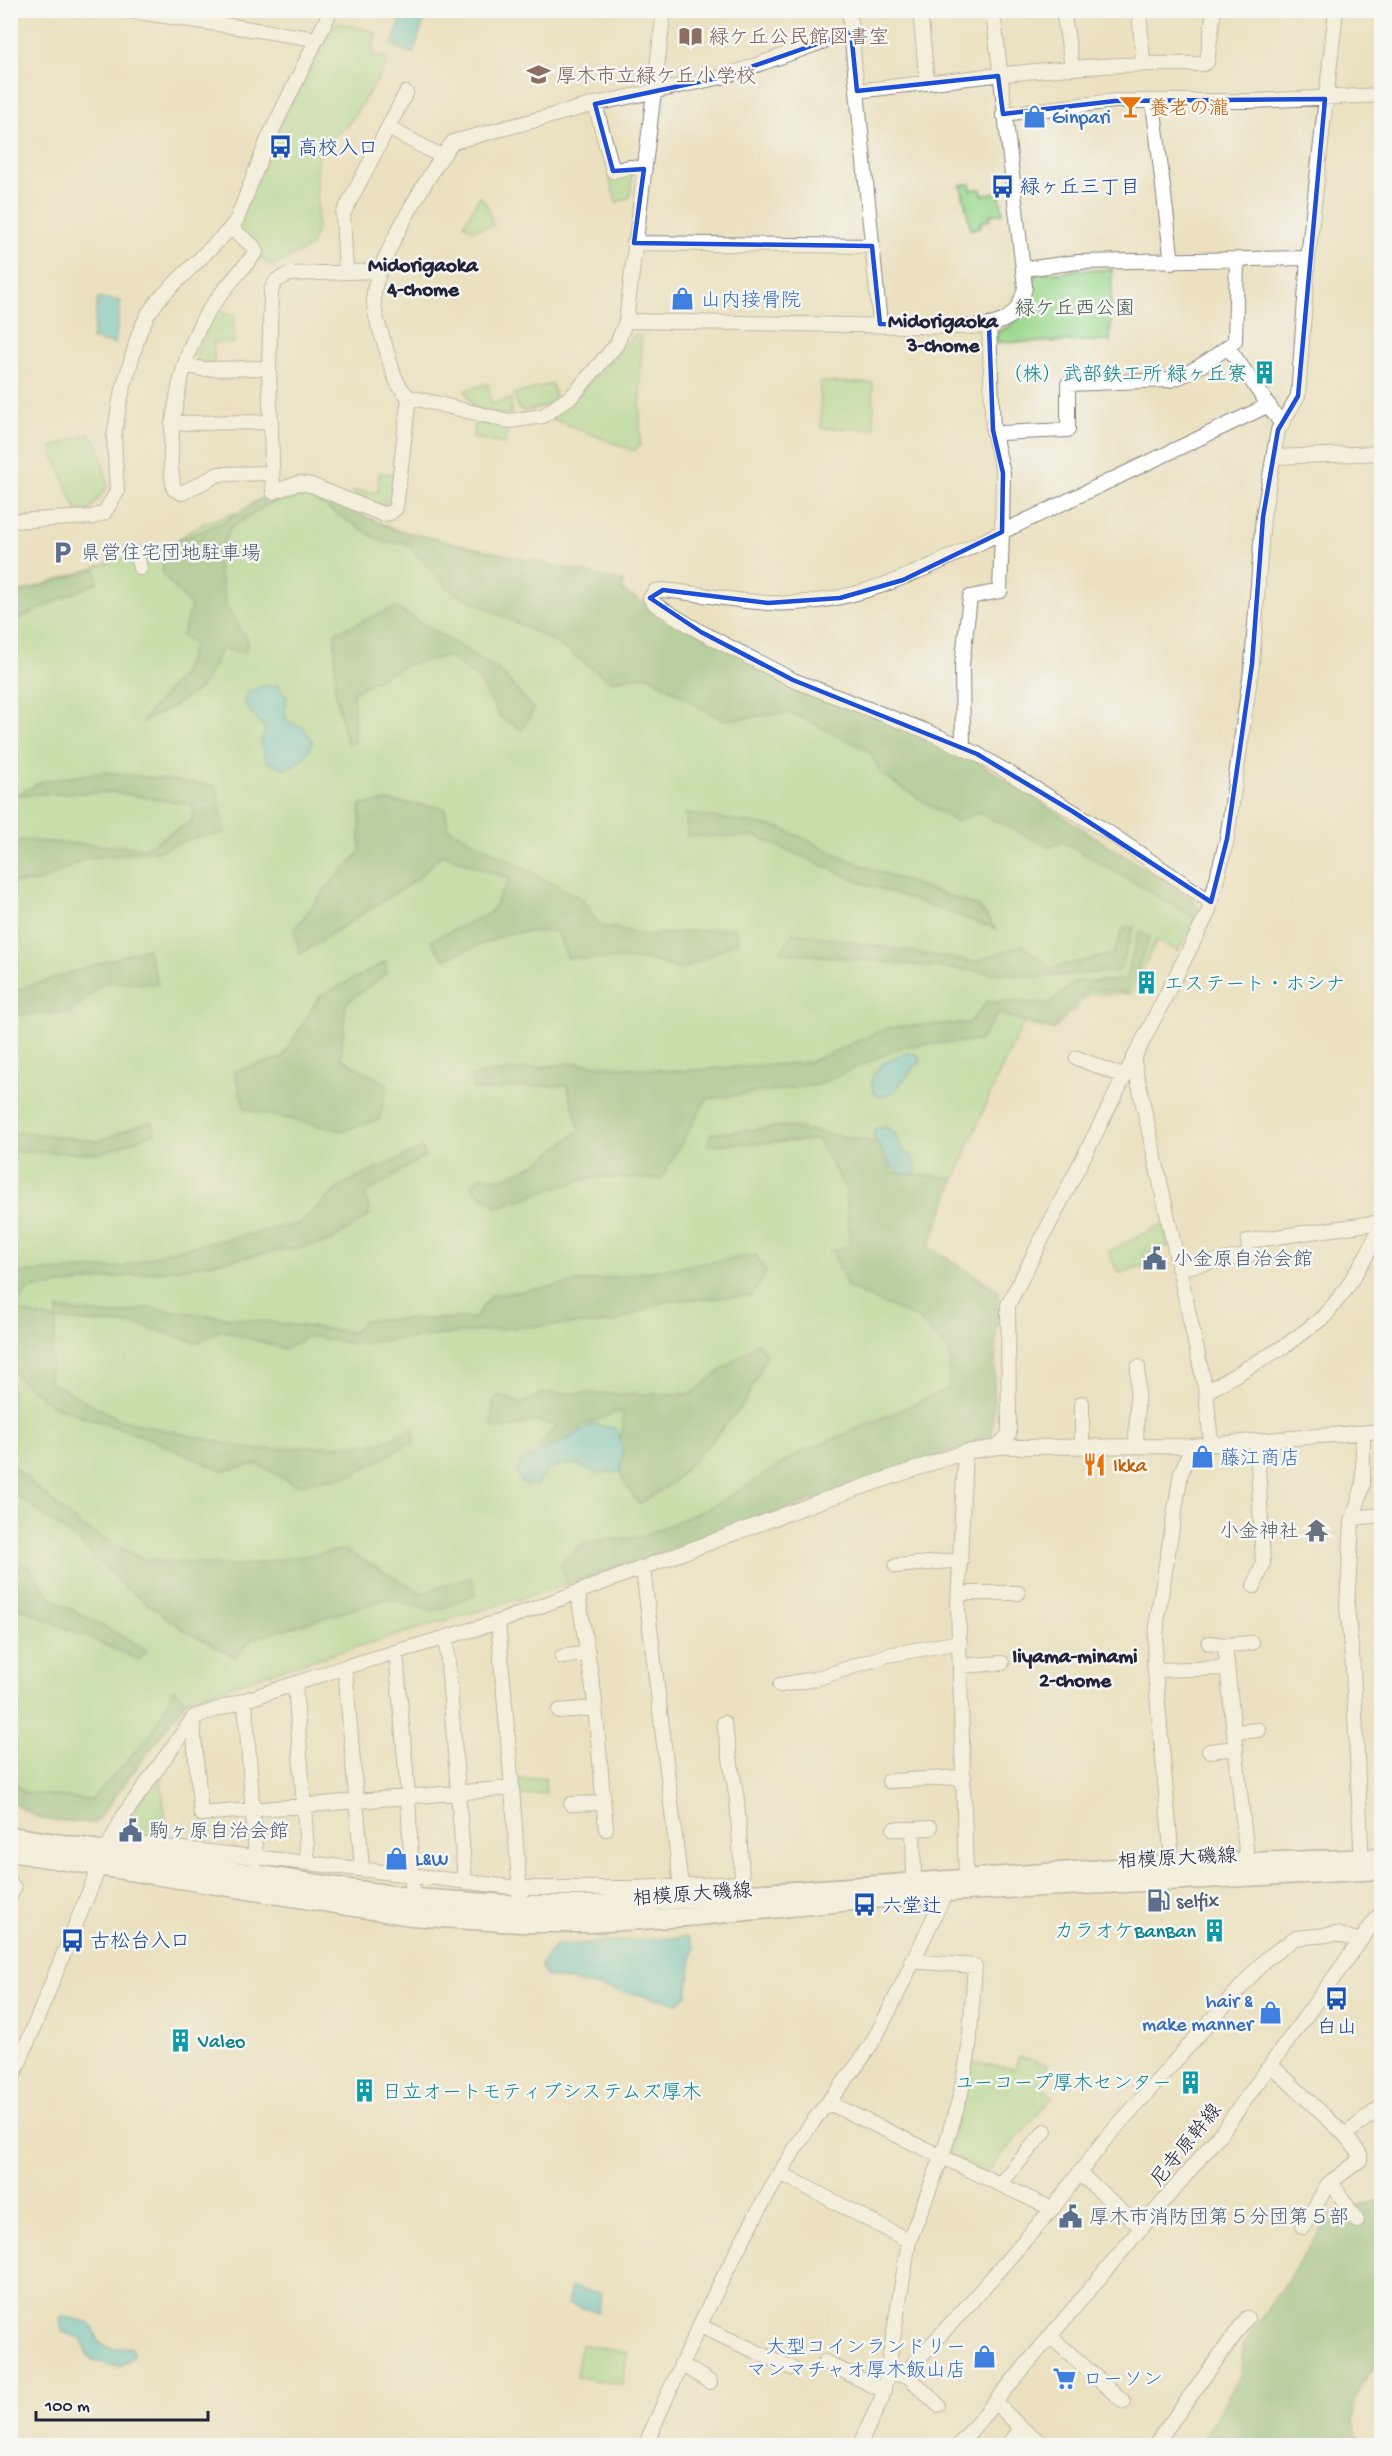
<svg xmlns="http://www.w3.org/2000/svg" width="1392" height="2456" viewBox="0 0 1392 2456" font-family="'Gochi Hand','Klee One',sans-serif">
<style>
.green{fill:#9bd98e;stroke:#5e7e64;stroke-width:1.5}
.forest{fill:#7cb979;stroke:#4f6e5a;stroke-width:1.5}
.water{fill:#58c5ce;stroke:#3d7484;stroke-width:1.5}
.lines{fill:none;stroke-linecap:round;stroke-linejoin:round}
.minor-casing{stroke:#86827e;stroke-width:16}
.major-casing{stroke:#86827e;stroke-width:21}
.minor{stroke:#fff;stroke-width:14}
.major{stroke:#fff;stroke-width:18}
.marked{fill:none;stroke:#1d4ed8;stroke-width:4.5;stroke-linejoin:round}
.labels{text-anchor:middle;stroke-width:5;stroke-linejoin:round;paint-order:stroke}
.education-label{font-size:20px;fill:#785e54;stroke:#f6f6f2;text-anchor:start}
.food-label{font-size:20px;fill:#c56008;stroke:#f6f6f2;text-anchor:start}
.shop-label{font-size:20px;fill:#366cbe;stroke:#f6f6f2;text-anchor:start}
.transit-label{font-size:20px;fill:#164399;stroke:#f6f6f2;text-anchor:start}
.park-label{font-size:20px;fill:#465954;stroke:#f6f6f2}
.culture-label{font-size:20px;fill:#0d838f;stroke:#f6f6f2;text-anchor:end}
.service-label{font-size:20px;fill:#4e5e75;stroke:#f6f6f2;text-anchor:start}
.worship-label{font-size:20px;fill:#5b616d;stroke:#f6f6f2;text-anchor:end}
.street-label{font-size:20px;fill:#22223b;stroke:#f6f6f2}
.neighbourhood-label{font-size:21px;font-weight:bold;fill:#22223b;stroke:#f6f6f2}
</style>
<rect width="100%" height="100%" fill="#f6f6f2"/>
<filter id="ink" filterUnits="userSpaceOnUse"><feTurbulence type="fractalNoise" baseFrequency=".0167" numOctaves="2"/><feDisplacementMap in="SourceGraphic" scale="12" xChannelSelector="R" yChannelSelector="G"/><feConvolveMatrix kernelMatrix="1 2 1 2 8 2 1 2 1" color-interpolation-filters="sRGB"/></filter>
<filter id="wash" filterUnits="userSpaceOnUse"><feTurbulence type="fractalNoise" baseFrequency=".008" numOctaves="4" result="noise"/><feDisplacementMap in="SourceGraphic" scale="24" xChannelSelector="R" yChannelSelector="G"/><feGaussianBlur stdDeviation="1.35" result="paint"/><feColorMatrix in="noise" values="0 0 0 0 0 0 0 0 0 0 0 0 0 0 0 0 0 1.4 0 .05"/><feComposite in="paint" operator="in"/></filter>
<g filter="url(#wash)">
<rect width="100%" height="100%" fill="#ebe1c1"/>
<path class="green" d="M336,22L376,32L372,55L388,58L387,65L350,122L327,143L317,160V229L310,247L272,267L259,257L236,229L273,138Z
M628,172L632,176L630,197L616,203L609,176Z
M970,184L971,190L981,189L982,195L999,192L1003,213L990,215V220L980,222L981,227L971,229L961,185Z
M480,196L488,207L493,225L473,230L464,224Z
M1073,270H1112L1110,341L996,342L998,331L1009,327L1028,307L1035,274L1057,272L1061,274Z
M219,307L226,315L229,312L234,316V343L214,342V365L196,362L195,357L209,322Z
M635,334L641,336L640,446L634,451L550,418L578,395Z
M820,382L873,383L874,429L821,428Z
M488,384L491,404L511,399V413L506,415L473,407L465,390Z
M552,384L555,396L551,404L524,412L518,408L514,394Z
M479,420L508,428L505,444L473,438L476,421Z
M89,433C102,442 104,472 108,486L89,511L77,512L51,448Z
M379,473L394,474L391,499L387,504L373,506L353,495V491L378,492Z
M307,491L396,530L623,581L622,591L1194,900L1199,911L1178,951L1156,941L1131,994H1089L1054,1030L1023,1024C987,1096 958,1171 929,1247L998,1290L992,1438L566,1585L262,1675L187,1700L95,1823L41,1819L11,1802V595L124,558L143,561L204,523Z
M1162,1224L1169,1246L1143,1253L1146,1265L1119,1273L1108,1252Z
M160,1773L169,1844L120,1839C119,1823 150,1787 160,1773Z
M545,1777L546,1793L517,1796L516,1780Z
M1019,2056L1047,2065L1038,2082L1053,2097L986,2173L951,2157L949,2151L971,2062L1014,2069Z
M581,2344L628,2353L622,2385L576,2377Z"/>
<path class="forest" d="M303,486L297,495L265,506L230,528L217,560L226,605L248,641L245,653L222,649L201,688L165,711L141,722L182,674L194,645L182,636L191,607L162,573L166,546L225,521L260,499Z
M307,491L396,530L623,581L622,591L789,682L962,752L1194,900L1199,911L1195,918L1064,842L1049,847L979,813L956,822L882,775L869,751L793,713L722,720L647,675L610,681L553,641L450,590L405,542L384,543L309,497Z
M96,569L98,582L11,622V595Z
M395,607L499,670L534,709L522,730L500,717L480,681L449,656L405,665L353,692L355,742L347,744L335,692V633Z
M106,772L216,786L225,833L193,838L159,851L88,858L38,882L11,883V845L20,840L145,848L192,821L193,805L112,792L16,795L43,781Z
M388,801L445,808L448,828L582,899L599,925L646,935L735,928L738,941L682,970L649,960L568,958L556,931L510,933L444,959L431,940L490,913L510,879L442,854L417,879L300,954L294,930L325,889L360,852V805Z
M686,813L781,828L858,864L979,907L996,929L863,883L757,837L687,836Z
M1134,927L1119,971L1037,977L781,952L793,932L973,962L1022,945L1051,968L1113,954L1124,928Z
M1139,932L1150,937L1128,992L1088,989L1052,1029L998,1014L979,1041L904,1046L817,1085L707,1099L661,1179L591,1177L497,1207L471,1187L480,1177L504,1178L536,1164L580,1130L567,1085L474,1090L470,1076L574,1063L677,1071L810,1062L890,1027L969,1023L988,1001L1051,1003L1075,982L1125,980Z
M147,948L158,984L104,982L71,1013L11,1015V992Z
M385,962L387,973L346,1003L341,1058L388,1085L379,1120L342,1131L245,1109L234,1071L282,1058L319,997Z
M151,1121L155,1133L101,1153L11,1152V1134L22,1132L98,1141Z
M786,1126L878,1143L892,1173L955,1178L929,1247L998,1290L992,1438L566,1585L561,1562L585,1541L641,1537L715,1505L798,1454L949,1389L950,1352L919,1319L848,1288L832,1250L850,1246L846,1190L818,1140L708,1145L710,1134Z
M422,1148L425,1156L365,1194L370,1215L330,1242L173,1270L30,1289L13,1310L56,1320L58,1309L112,1315L148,1308L353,1332L365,1320L475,1318L490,1296L756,1255L766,1272L752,1296L665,1301L613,1323L532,1326L353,1344L309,1336L285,1349L221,1330L197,1343L139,1325L57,1320L48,1381L121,1420L256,1450L380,1443L413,1428L416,1440L352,1475L296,1485L257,1464L222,1471L148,1438L53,1406L11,1372V1273L123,1267L167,1252L300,1223L342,1185Z
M757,1343L767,1354L746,1401L710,1443L671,1484L639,1504C626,1486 614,1470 618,1448C621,1430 625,1433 622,1411L581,1425L579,1439L541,1452L539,1446L557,1426L537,1421L505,1429L492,1427L493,1401L499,1395L522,1404L544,1393L691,1394Z
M10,1463L80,1526L142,1559L235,1566L345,1550L423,1593L471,1577L477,1594L435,1611L388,1599L252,1639L235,1657L184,1630L127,1589L81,1543L11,1491Z
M11,1557L31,1569L51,1598L147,1650L139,1660L11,1604Z
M174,1689L187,1700L95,1823L41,1819L11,1802V1779L24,1792L91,1800L151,1734Z
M1381,2200V2359C1353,2393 1348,2401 1359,2445L1199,2446L1241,2375L1243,2345L1333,2212Z"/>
<path class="water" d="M403,11L427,12L413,53L392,46Z
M98,298L121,301L115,344L92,340Z
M278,685L287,697L284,713L289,722L304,728L313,742L304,758L286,769L267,762L260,744L265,729L245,705L247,692L263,686Z
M908,1052L919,1056L921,1062C904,1073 901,1093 881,1097L875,1095C862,1070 891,1058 908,1052Z
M884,1126L895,1133L902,1150L911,1155L917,1170L913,1174C889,1178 883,1151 873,1135L875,1130Z
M591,1424L617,1429L623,1450L620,1472L595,1473L577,1464L560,1465L547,1471L536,1486L522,1483L517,1473L520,1462L571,1437Z
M688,1937L694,1947L687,1995L678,2003L546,1976L540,1965L555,1945Z
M571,2287L602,2294L598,2312L567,2304Z
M64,2316L90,2323C95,2328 95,2335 99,2341C107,2353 121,2345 132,2348L134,2356L119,2367L94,2361L87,2355L82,2339L62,2332L61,2317Z"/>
</g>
<g filter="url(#ink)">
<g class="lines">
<defs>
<path id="minor" d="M125,10L316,39
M664,10L626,321L959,327C993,326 1017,326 1025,287L993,10
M849,10L880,324
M920,10L927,83
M1063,10L1072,66
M1139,10L1143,62
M857,91C972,78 1087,61 1203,64L1207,62L1214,10
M1153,102L1172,263
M595,104L613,171L629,167L644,169
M1003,114L1115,101H1254L1382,95
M388,128L441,156
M231,228L253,246L256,252C239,274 217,295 204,318C180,360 164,441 174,489L182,493L219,474L270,473
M634,243L872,246
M1025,269L1078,262L1308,258
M380,271L289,274L276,281L271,291L269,368L273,492L299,483L311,485L382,514L390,513L396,508L409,397
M346,272L343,214L406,93
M626,321L617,344L573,395L543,416L509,421L409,397C395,385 392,369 387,352C382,334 372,313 374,294C375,265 433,165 453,142L595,104L722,77L851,32
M989,326L993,430L1003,473L1002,532C927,568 854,608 768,603C733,601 698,593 663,590L655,591L650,598L656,605L701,632L793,680L926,731L977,754L1108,832L1211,902
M1228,347L1282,425
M186,365L202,369L269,368
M172,423L270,422
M994,435L1000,433L1068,430V384L1170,380C1192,374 1217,355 1235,341L1237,261
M1274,457L1382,453
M10,521L92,517L104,513L117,492L114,436L120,400L139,333L148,314L159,299L231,228L237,219L268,139L331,10
M136,553L140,568
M963,747L962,665L970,597L1000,591L1002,532L1269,405
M1077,1058L1125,1077
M1133,1058L1206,1392L1211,1444
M1178,1268L1250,1255L1248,1241L1382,1222
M1206,1392L1285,1346L1324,1317L1346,1289L1369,1251L1382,1223
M1082,1446V1403
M1136,1446L1138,1367
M998,1447L1009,1434L1008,1305L1208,913L1227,839L1252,664L1263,517L1278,430L1298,396L1308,258L1336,10
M1353,1518L1382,1515
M896,1566L961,1560
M643,1569L682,1895
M1254,1586L1263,1564L1257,1443
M959,1593H1018
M578,1594L594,1694L606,1829
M446,1637L465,1882
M1209,1643L1225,1645
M396,1652L408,1796L413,1905
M562,1657L588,1653
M961,1666L1002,1663
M345,1667L362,1869
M1157,1670L1227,1668
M295,1684L308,1863L519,1888H633L741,1883
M780,1685L815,1679L888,1655L960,1642
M245,1702L256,1857L254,1866
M559,1711L595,1708
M194,1717L193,1726L201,1814L512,1788L498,1622
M724,1723L737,1800L743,1892
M1234,1732L1259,1730
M1209,1751L1236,1748
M889,1781L964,1777
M512,1788L520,1896
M571,1804L603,1803
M894,1829H913L914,1881
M913,1829L930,1828
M111,1841L308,1863
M1362,1868L1353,1668L1347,1606L1352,1522L1363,1485V1433
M1248,1870L1225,1645L1252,1643
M1173,1871L1154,1660L1158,1614L1181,1473L1192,1446
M10,1882L14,1888L10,1896
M1271,2065L1345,2135L1360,2154V2160L1328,2184L1303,2227
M10,2085L105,1853L124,1815L194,1717L345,1667L498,1622L815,1503L965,1452L998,1447L1192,1446L1382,1431
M829,2103L1052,2209
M1345,2135L1382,2106
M1079,2173L1142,2228
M782,2174L909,2241
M1331,2182L1357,2221
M1000,2184L1045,2131
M700,2326L792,2368
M1051,2337L1124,2402
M825,2362L884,2391
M681,2364L710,2382
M905,2373L938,2405
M887,2374L909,2241L942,2157L961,2093L969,2048L975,1966L911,1961
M995,2402L1021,2428L1046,2446
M645,2446C692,2338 743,2229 807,2130C828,2099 856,2072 874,2039C901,1991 922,1940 946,1892L966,1877L958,1605L965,1452
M859,2446L882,2398L887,2374L903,2375L969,2304L1052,2209L1103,2142L1265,1960L1295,1938L1337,1934L1360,1941
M958,2446L1221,2133L1382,1911
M1008,2446L1021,2428
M1154,2446L1247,2318"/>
<path id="major" d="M10,1836L357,1890L414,1898L521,1905H595L1173,1864L1382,1858
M10,1852L411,1916L519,1923H590L686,1917L946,1892L1382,1870"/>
</defs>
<use href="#minor" class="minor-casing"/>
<use href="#major" class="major-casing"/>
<use href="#minor" class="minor"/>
<use href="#major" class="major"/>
</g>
</g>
<path d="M0 0H1392V2456H0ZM851,32L857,91L998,76L1003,114L1115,101L1325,99L1298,396L1278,430L1263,517L1252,664L1227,839L1211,902L1072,811L977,754L793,680L701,632L650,598L663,590L768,603L840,598L903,580L1002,532L1003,473L993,430L989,326L880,324L872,246L634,243L644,169L613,171L595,104L722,77Z" fill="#ebe1c1" fill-opacity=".55" fill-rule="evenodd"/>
<path class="marked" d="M851,32L857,91L998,76L1003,114L1115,101L1325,99L1298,396L1278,430L1263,517L1252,664L1227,839L1211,902L1072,811L977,754L793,680L701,632L650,598L663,590L768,603L840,598L903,580L1002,532L1003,473L993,430L989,326L880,324L872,246L634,243L644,169L613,171L595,104L722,77Z"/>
<defs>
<symbol id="library-bare" viewBox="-9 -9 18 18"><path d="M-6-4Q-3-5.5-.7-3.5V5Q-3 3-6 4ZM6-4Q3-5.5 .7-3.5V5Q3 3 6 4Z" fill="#8d6e63" stroke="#f6f6f2" stroke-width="2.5" paint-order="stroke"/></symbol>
<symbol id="school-bare" viewBox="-9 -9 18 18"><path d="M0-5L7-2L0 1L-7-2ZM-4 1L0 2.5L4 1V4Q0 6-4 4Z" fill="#8d6e63" stroke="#f6f6f2" stroke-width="2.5" paint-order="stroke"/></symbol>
<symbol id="bar-bare" viewBox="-9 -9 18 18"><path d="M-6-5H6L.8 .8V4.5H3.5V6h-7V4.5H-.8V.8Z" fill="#e8710a" stroke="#f6f6f2" stroke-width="2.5" paint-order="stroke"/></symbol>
<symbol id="shop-bare" viewBox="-9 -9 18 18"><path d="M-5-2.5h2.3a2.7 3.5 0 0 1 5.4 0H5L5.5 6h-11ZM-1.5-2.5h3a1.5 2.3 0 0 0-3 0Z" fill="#3f7fe0" stroke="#f6f6f2" stroke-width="2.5" paint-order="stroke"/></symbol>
<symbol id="bus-bare" viewBox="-9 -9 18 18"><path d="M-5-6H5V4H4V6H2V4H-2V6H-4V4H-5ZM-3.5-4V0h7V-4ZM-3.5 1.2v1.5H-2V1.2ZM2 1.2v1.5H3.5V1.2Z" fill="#1a4fb4" stroke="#f6f6f2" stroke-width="2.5" paint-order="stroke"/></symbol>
<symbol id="building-bare" viewBox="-9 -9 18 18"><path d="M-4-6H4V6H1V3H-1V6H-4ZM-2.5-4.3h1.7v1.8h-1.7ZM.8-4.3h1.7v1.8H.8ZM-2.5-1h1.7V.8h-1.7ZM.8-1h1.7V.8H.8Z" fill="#0f9aa8" stroke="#f6f6f2" stroke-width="2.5" paint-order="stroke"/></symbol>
<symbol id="parking-bare" viewBox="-9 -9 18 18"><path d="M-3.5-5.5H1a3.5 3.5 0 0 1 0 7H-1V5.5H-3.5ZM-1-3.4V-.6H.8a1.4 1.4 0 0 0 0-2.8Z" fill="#5c6f8a" stroke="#f6f6f2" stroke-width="2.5" paint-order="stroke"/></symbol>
<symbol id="civic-bare" viewBox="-9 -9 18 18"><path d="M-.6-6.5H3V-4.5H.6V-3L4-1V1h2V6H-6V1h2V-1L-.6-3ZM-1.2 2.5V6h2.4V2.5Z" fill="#5c6f8a" stroke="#f6f6f2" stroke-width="2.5" paint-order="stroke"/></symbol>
<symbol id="restaurant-bare" viewBox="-9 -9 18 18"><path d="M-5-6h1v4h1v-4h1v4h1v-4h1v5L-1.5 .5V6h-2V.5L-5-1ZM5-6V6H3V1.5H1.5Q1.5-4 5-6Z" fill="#e8710a" stroke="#f6f6f2" stroke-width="2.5" paint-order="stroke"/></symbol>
<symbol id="temple-bare" viewBox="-9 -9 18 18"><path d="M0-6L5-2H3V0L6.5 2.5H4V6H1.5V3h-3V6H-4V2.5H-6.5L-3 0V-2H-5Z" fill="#6b7280" stroke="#f6f6f2" stroke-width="2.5" paint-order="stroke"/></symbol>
<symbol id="fuel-bare" viewBox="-9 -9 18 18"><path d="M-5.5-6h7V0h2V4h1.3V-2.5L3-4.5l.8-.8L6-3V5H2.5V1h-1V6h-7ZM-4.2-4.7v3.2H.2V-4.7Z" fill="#5c6f8a" stroke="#f6f6f2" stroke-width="2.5" paint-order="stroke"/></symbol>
<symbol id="supermarket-bare" viewBox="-9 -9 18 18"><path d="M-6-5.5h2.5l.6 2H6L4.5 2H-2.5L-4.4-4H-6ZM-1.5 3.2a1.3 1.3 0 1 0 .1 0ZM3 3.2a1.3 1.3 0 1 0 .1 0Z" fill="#3f7fe0" stroke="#f6f6f2" stroke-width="2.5" paint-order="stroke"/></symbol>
</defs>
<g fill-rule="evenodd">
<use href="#library-bare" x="674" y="20" width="33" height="33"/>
<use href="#school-bare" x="522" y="58" width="33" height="33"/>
<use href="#bar-bare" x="1114" y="90" width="33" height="33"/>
<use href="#shop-bare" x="1018" y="100" width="33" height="33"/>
<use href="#bus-bare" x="264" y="130" width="33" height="33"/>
<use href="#bus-bare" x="986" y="170" width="33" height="33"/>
<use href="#shop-bare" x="666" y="282" width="33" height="33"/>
<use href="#building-bare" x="1248" y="356" width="33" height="33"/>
<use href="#parking-bare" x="46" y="536" width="33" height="33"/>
<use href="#building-bare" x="1130" y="966" width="33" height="33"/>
<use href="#civic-bare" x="1138" y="1242" width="33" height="33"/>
<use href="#shop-bare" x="1186" y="1440" width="33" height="33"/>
<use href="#restaurant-bare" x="1078" y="1448" width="33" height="33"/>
<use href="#temple-bare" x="1300" y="1514" width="33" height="33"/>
<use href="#civic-bare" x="114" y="1814" width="33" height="33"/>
<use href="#shop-bare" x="380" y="1842" width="33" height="33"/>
<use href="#fuel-bare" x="1142" y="1884" width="33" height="33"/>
<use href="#bus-bare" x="848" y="1888" width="33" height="33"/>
<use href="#building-bare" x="1198" y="1914" width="33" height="33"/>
<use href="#bus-bare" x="56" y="1924" width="33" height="33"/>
<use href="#bus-bare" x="1320" y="1982" width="33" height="33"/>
<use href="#shop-bare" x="1254" y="1996" width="33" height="33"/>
<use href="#building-bare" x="164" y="2024" width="33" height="33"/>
<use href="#building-bare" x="1174" y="2066" width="33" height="33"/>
<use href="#building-bare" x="348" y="2074" width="33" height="33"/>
<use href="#civic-bare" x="1054" y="2200" width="33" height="33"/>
<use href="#shop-bare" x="968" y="2340" width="33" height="33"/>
<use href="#supermarket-bare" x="1048" y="2362" width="33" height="33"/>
</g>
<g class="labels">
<g class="education-label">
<text x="709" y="43">緑ケ丘公民館図書室</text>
<text x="556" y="82">厚木市立緑ケ丘小学校</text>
</g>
<g class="food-label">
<text x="1149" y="114">養老の瀧</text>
<text x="1113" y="1471">Ikka</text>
</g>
<g class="shop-label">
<text x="1052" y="123">Ginpari</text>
<text x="701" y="306">山内接骨院</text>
<text x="1220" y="1464">藤江商店</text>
<text x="415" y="1865">L&amp;W</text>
<text x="1253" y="2007" text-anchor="end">hair &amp;<tspan x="1253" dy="23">make manner</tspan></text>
<text x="966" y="2353" text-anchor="end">大型コインランドリー<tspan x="966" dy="23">マンマチャオ厚木飯山店</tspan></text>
<text x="1083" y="2385">ローソン</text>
</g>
<g class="transit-label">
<text x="298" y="154">高校入口</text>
<text x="1020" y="193">緑ヶ丘三丁目</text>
<text x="882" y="1912">六堂辻</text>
<text x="90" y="1947">古松台入口</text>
<text x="1337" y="2033" text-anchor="middle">白山</text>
</g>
<g class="park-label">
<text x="1075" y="314">緑ケ丘西公園</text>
</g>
<g class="culture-label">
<text x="1247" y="380">（株）武部鉄工所 緑ヶ丘寮</text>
<text x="1164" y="990" text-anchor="start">エステート・ホシナ</text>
<text x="1196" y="1937">カラオケBanBan</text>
<text x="198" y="2047" text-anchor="start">Valeo</text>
<text x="1172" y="2089">ユーコープ厚木センター</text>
<text x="382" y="2098" text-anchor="start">日立オートモティブシステムズ厚木</text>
</g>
<g class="service-label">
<text x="81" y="559">県営住宅団地駐車場</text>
<text x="1173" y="1265">小金原自治会館</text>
<text x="149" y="1837">駒ヶ原自治会館</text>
<text x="1176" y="1907">selfix</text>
<text x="1089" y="2223">厚木市消防団第５分団第５部</text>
</g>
<g class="worship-label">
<text x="1299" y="1537">小金神社</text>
</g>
<g class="street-label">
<text transform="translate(1177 1857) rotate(-3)" y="7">相模原大磯線</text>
<text transform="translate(692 1893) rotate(-4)" y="7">相模原大磯線</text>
<text transform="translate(1185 2144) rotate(-51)" y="7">尼寺原幹線</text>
</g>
<g class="neighbourhood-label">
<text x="423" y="271">Midorigaoka<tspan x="423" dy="24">4-chome</tspan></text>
<text x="943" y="327">Midorigaoka<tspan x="943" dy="24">3-chome</tspan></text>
<text x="1075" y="1662">Iiyama-minami<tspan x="1075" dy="24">2-chome</tspan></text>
</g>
</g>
<rect width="1392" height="2456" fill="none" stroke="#f6f6f2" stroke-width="36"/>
<path d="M36 2411v9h172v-9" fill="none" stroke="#22223b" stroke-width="3"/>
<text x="45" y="2411" font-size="18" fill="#22223b" stroke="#f6f6f2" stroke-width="4.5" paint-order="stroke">100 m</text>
</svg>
